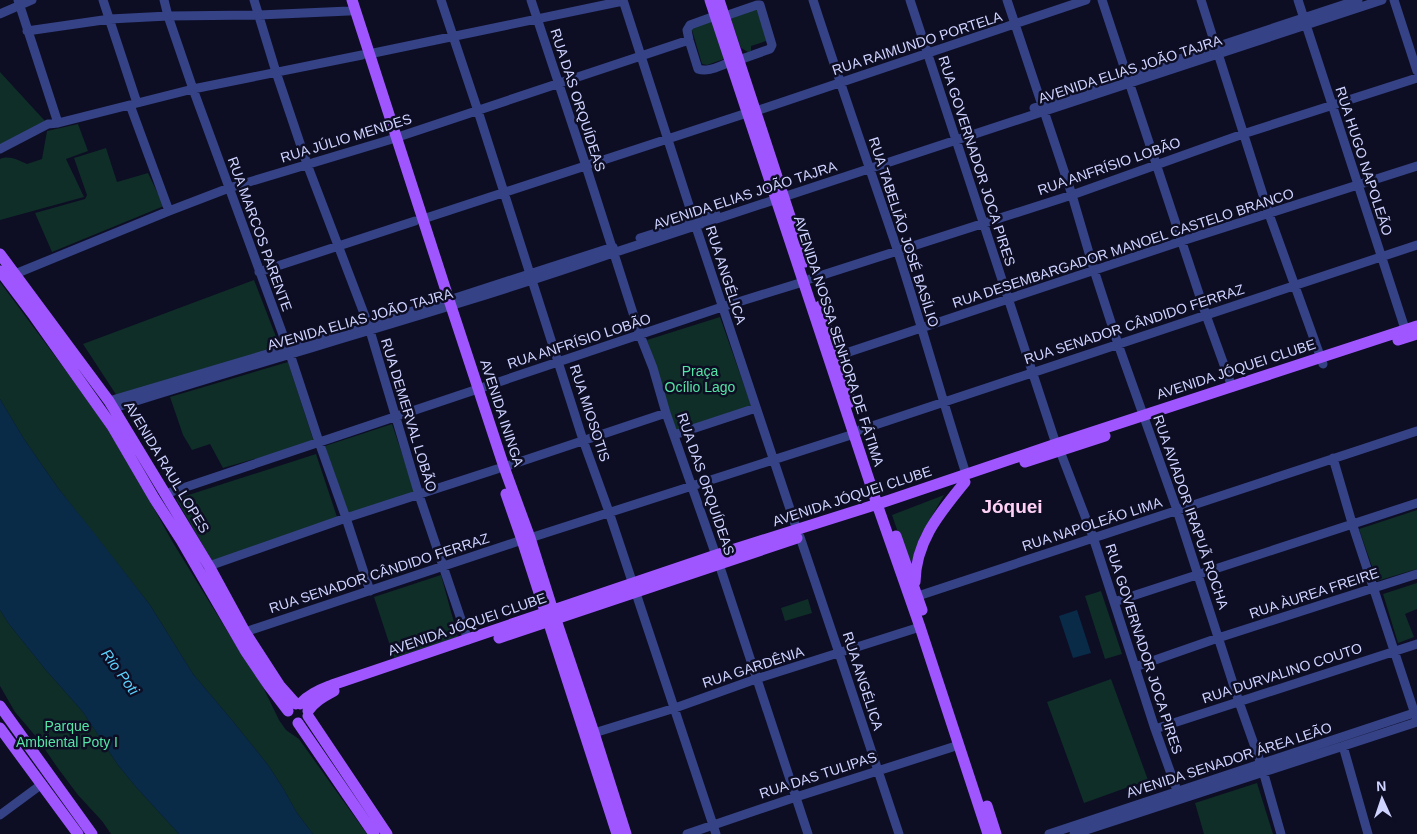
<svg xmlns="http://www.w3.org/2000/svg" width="1417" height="834" viewBox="0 0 1417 834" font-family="Arial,sans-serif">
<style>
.green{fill:#0f2e27}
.water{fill:#092b47}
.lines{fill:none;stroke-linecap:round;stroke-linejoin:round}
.minor{stroke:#354285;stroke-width:9}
.major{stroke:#9f56ff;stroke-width:11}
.labels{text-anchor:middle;stroke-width:5;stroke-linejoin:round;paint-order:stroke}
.street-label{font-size:14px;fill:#cfd3ff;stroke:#0d0d24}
.park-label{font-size:14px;fill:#55e5a5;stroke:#0d0d24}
.water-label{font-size:15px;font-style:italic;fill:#5dd3ff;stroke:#0d0d24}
.district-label{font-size:19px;font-weight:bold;fill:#ffd1f7;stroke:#0d0d24}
</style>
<rect width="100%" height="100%" fill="#0d0d24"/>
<path class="green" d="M757,8L768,45L766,41L751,46V51L748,52L741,48L730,17Z
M714,20L727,58L707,65L702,64L692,30L693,27Z
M0,72L45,121L0,145Z
M78,124L88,151L66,159L84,197L0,220V159C10,155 17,160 27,164L42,159L47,131Z
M106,148L117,182L148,173L164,206L52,252L35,213L85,199L87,195L74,158Z
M254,280L280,347L117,396L83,344Z
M0,282L104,422L120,447L172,541L237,647L261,683L279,720L286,730L299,739L367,834H313L297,813L283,788L268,765L231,719L193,674L150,605L58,488L24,439L0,399Z
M720,317L752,408L676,432L647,340Z
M288,362L314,442L223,468L210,444L192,450L183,435L170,397Z
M392,424L415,492L348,514L325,446Z
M316,454L338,520L212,561L176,499Z
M944,495L920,537L910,567L892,515Z
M1417,510V569L1377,581L1359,529Z
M441,575L458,637L394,658L374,597Z
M1417,583V609L1405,614L1414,637L1398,643L1383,594Z
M1101,591L1122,654L1105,659L1085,596Z
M808,599L812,613L785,621L781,608Z
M0,610L9,624L45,669L83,712L118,765L136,787L179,834H111L102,821L78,795L57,767L38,739L15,712L0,686Z
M1111,679L1148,780L1084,803L1047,702Z
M1257,783L1273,834H1204L1195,803Z"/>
<path class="water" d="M0,399L24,439L58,488L95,534L150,605L193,674L231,719L268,765L283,788L297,813L313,834H179L136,787L118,765L83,712L45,669L9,624L0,610Z
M1077,610L1091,653L1073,658L1059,616Z"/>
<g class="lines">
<path class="minor" d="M18,0L58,123
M103,0L137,103
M164,0L168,16L193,89L290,354L319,442L346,518L370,591
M254,0L276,72L307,164L368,324L419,495L468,640
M441,0L478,111L583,440L609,512L716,834
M531,0L586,166L640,335L653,368L666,413L719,564L808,834
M623,0L696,227L797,530
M813,0C840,83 869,166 897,249C921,323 942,399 966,474
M910,0L1056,444
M1007,0L1072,195L1094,270L1118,344L1177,510L1239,702L1261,764L1281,834
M1102,0L1206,315L1232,387
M1201,0L1269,214L1323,364
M1298,0L1407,335
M1394,0L1417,71
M0,14L32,0
M715,16L690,25L687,30L689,40L698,69C708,73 721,65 731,62
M725,16L757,5H760L772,45L770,49L739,60
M27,31L110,19L168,16L259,15L349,11L355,10
M369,54L623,1
M130,105L169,211
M1034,108L1128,76L1358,0
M756,111L1086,0
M0,149L48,124L58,123L193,89L362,55
M423,219L747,113
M640,238L716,214
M259,272L415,221
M15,274L169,211L229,188L389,140L689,40
M810,279L1072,195L1243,134L1417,78
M837,356L1182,241L1417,166
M109,401L443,302L613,247
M114,408C280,355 449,310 613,253L1382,0
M860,430L1417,245
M674,435L756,408
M1060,451L1093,537L1155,729L1180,799
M1333,458L1352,523L1416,717
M504,467L666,413
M165,494L722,307L803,282
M800,537L839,653L899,834
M530,538L854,434
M209,566L346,518L497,469
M918,596L1417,431
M1114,602L1417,503
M245,632L522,540
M1135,667L1218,638L1417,574
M1155,729L1417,644
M594,733L675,708L756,679L920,627
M1343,746L1368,834
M0,815L42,784
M687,834L796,797L959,745
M1049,834L1417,712
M1074,834L1417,722"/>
<path class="major" d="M352,0L449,300L504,467L530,538L553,611L594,733L626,834
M710,0L877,504L920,627L988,834
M719,0L805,262
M0,254L109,401L209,566L245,632L280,686L296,704
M0,271L34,316L112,426L154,498L181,540L246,652L269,686L288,711
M820,306L851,402
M1398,340L1417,334
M1025,462L1105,436
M506,494L522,540L617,834
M896,536L922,610
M915,582C916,540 940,513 965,482
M499,638L797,538
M300,704C309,694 320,690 332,685L716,555L884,502L1056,444L1417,326
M0,706L92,834
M308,711C315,701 323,697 334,691
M308,716L387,834
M298,723L374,834
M0,728L78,834
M987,806L996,834"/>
</g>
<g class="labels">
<g class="street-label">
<text transform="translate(917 43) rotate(-18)" y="5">RUA RAIMUNDO PORTELA</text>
<text transform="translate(1130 69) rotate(-18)" y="5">AVENIDA ELIAS JOÃO TAJRA</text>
<text transform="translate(578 100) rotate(72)" y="5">RUA DAS ORQUÍDEAS</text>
<text transform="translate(346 138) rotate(-17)" y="5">RUA JÚLIO MENDES</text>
<text transform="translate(977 161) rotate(72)" y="5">RUA GOVERNADOR JOCA PIRES</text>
<text transform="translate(1364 161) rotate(72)" y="5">RUA HUGO NAPOLEÃO</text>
<text transform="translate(1109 166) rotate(-19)" y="5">RUA ANFRÍSIO LOBÃO</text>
<text transform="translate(745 195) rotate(-18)" y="5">AVENIDA ELIAS JOÃO TAJRA</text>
<text transform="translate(904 232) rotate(72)" y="5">RUA TABELIÃO JOSÉ BASÍLIO</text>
<text transform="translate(260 234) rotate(70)" y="5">RUA MARCOS PARENTE</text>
<text transform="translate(1123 248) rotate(-18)" y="5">RUA DESEMBARGADOR MANOEL CASTELO BRANCO</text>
<text transform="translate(726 275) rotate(72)" y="5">RUA ANGÉLICA</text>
<text transform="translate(360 319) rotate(-16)" y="5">AVENIDA ELIAS JOÃO TAJRA</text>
<text transform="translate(1134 324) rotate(-18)" y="5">RUA SENADOR CÂNDIDO FERRAZ</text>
<text transform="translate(579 341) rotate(-18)" y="5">RUA ANFRÍSIO LOBÃO</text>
<text transform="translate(839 341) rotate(72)" y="5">AVENIDA NOSSA SENHORA DE FÁTIMA</text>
<text transform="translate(1236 369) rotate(-18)" y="5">AVENIDA JÓQUEI CLUBE</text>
<text transform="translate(502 413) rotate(72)" y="5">AVENIDA ININGA</text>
<text transform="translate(590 413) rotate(72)" y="5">RUA MIOSOTIS</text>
<text transform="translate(409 415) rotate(73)" y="5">RUA DEMERVAL LOBÃO</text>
<text transform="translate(167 467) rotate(59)" y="5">AVENIDA RAUL LOPES</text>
<text transform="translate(706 484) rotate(71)" y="5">RUA DAS ORQUÍDEAS</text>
<text transform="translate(852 496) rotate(-18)" y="5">AVENIDA JÓQUEI CLUBE</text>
<text transform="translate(1191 512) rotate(71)" y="5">RUA AVIADOR IRAPUÃ ROCHA</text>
<text transform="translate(1092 524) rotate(-18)" y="5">RUA NAPOLEÃO LIMA</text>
<text transform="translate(379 573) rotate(-18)" y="5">RUA SENADOR CÂNDIDO FERRAZ</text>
<text transform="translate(1314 593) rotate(-18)" y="5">RUA ÀUREA FREIRE</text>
<text transform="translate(467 624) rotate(-19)" y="5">AVENIDA JÓQUEI CLUBE</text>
<text transform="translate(1144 649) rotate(72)" y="5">RUA GOVERNADOR JOCA PIRES</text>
<text transform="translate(753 667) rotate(-18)" y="5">RUA GARDÊNIA</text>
<text transform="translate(1282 673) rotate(-18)" y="5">RUA DURVALINO COUTO</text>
<text transform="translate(863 681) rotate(72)" y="5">RUA ANGÉLICA</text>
<text transform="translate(1229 760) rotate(-18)" y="5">AVENIDA SENADOR ÁREA LEÃO</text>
<text transform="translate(818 775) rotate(-18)" y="5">RUA DAS TULIPAS</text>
</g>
<g class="park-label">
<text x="700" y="376">Praça<tspan x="700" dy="16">Ocílio Lago</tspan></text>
<text x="67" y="731">Parque<tspan x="67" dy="16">Ambiental Poty I</tspan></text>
</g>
<g class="water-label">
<text transform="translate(120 672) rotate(54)" y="5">Rio Poti</text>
</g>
<g class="district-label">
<text x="1012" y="513">Jóquei</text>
</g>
</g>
<g transform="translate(1382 799) rotate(357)" stroke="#0d0d24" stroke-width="4" paint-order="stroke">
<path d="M0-4L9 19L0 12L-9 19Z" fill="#cfd3ff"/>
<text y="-8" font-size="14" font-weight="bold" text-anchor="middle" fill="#cfd3ff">N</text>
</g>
</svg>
